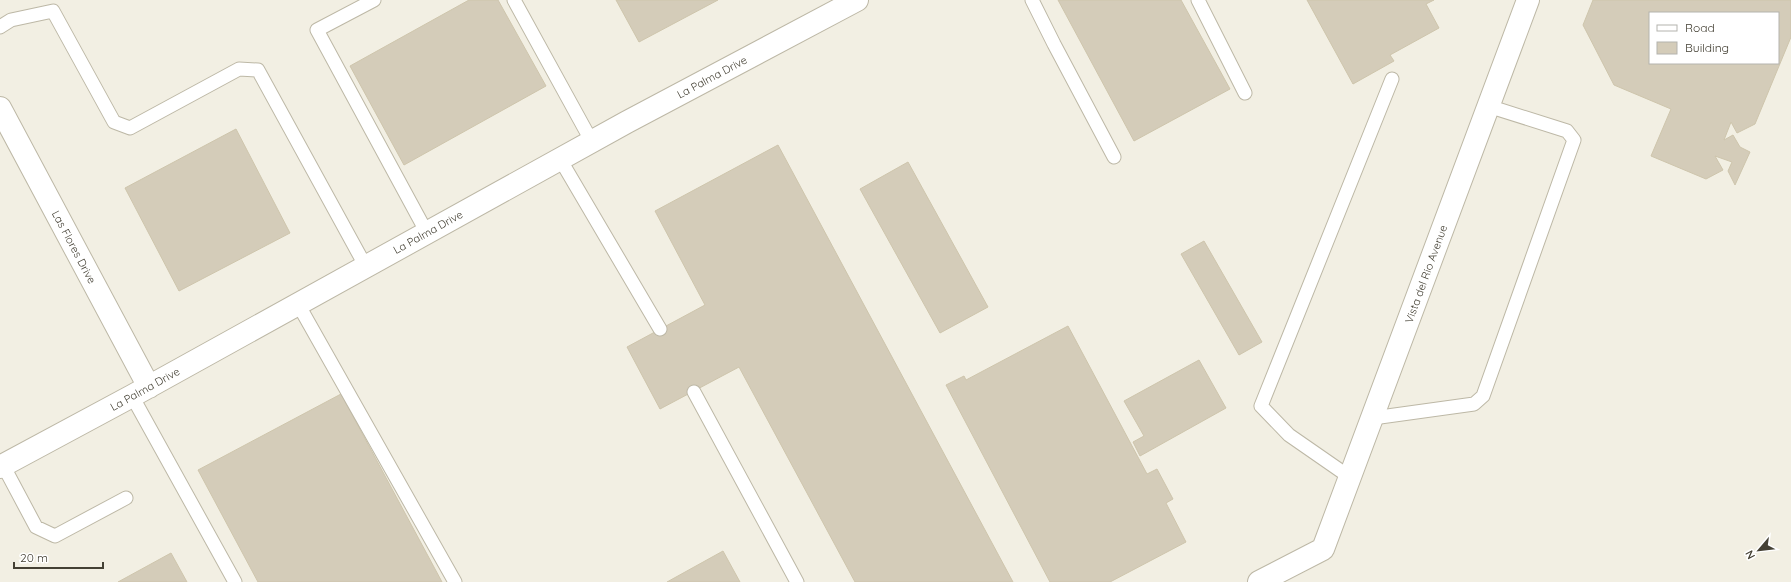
<svg xmlns="http://www.w3.org/2000/svg" width="1791" height="582" viewBox="0 0 1791 582" font-family="Quicksand,sans-serif">
<style>
.building{fill:#d4ccb9;stroke:#cec5ac;fill-rule:evenodd}
.lines{fill:none;stroke-linecap:round;stroke-linejoin:round}
.lane-casing{stroke:#bdb8a6;stroke-width:15}
.street-casing{stroke:#bdb8a6;stroke-width:24}
.lane{stroke:#fff;stroke-width:13}
.street{stroke:#fff;stroke-width:22}
.labels{text-anchor:middle;stroke-width:3;stroke-linejoin:round;paint-order:stroke}
.street-label{font-size:11px;fill:#444034;stroke:#fff}
</style>
<rect width="100%" height="100%" fill="#f2efe3"/>
<path class="building" d="M469,0H498L546,86L404,165L350,66Z
M616,0H718L639,42Z
M1058,0H1181L1230,89L1134,141Z
M1307,0H1434L1426,4L1439,28L1390,55L1394,61L1353,84Z
M1593,0H1791V37L1755,124L1737,133L1731,122L1724,140L1733,135L1740,147L1750,152L1735,185L1728,171L1732,162L1715,156L1723,170L1706,179L1651,156L1671,109L1614,85L1583,25ZM1650,13H1778V63H1650Z
M236,129L290,233L179,291L125,188Z
M778,145L1013,582H855L739,367L660,409L627,347L705,305L655,211Z
M908,162L988,307L940,333L860,189Z
M1204,241L1262,342L1239,355L1181,254Z
M1068,326L1147,474L1157,469L1173,499L1166,503L1186,542L1110,582H1050L946,385L964,376L966,380Z
M1199,360L1226,408L1140,456L1133,442L1144,436L1124,401Z
M341,394L442,582H258L198,470Z
M723,551L740,582H667Z
M171,553L187,582H118Z"/>
<g class="lines">
<defs>
<path id="lane" d="M374,0L317,30L427,233
M514,0L592,142
M1032,0L1054,44L1114,157
M1198,0L1245,93
M0,27L11,20L53,11L114,122L130,128L239,69L258,70L366,267
M560,159L660,329
M298,304L455,582
M694,392L797,582
M132,396L235,582
M1373,418L1474,404L1483,396L1574,140L1567,131L1488,106
M3,465L36,527L55,536L126,498
M1351,478L1289,435L1261,406L1392,79"/>
<path id="street" d="M0,108L149,387
M0,467L132,396L627,122L857,0
M1259,582L1323,549L1528,0"/>
</defs>
<use href="#lane" class="lane-casing"/>
<use href="#street" class="street-casing"/>
<use href="#lane" class="lane"/>
<use href="#street" class="street"/>
</g>
<g class="labels">
<g class="street-label">
<text transform="translate(712 77) rotate(-28)" y="4">La Palma Drive</text>
<text transform="translate(428 232) rotate(-29)" y="4">La Palma Drive</text>
<text transform="translate(74 247) rotate(62)" y="4">Las Flores Drive</text>
<text transform="translate(1426 274) rotate(-70)" y="4">Vista del Rio Avenue</text>
<text transform="translate(145 389) rotate(-29)" y="4">La Palma Drive</text>
</g>
</g>
<rect x="1649" y="12" width="130" height="52" fill="#ffffff" stroke="#b4b3ae"/>
<rect x="1657" y="25" width="20" height="6" fill="#ffffff" stroke="#b4b3ae"/>
<text x="1685" y="32" font-size="12" fill="#444034">Road</text>
<rect x="1657" y="42" width="20" height="12" fill="#d4ccb9" stroke="#b4b3ae"/>
<text x="1685" y="52" font-size="12" fill="#444034">Building</text>
<g transform="translate(1759 550) rotate(242)" stroke="#ffffff" stroke-width="3" paint-order="stroke">
<path d="M0-3L7 15L0 10L-7 15Z" fill="#444034"/>
<text y="-6" font-size="11" font-weight="bold" text-anchor="middle" fill="#444034">N</text>
</g>
<path d="M14 562v6h89v-6" fill="none" stroke="#444034" stroke-width="2"/>
<text x="20" y="562" font-size="12" fill="#444034" stroke="#ffffff" stroke-width="3" paint-order="stroke">20 m</text>
</svg>
